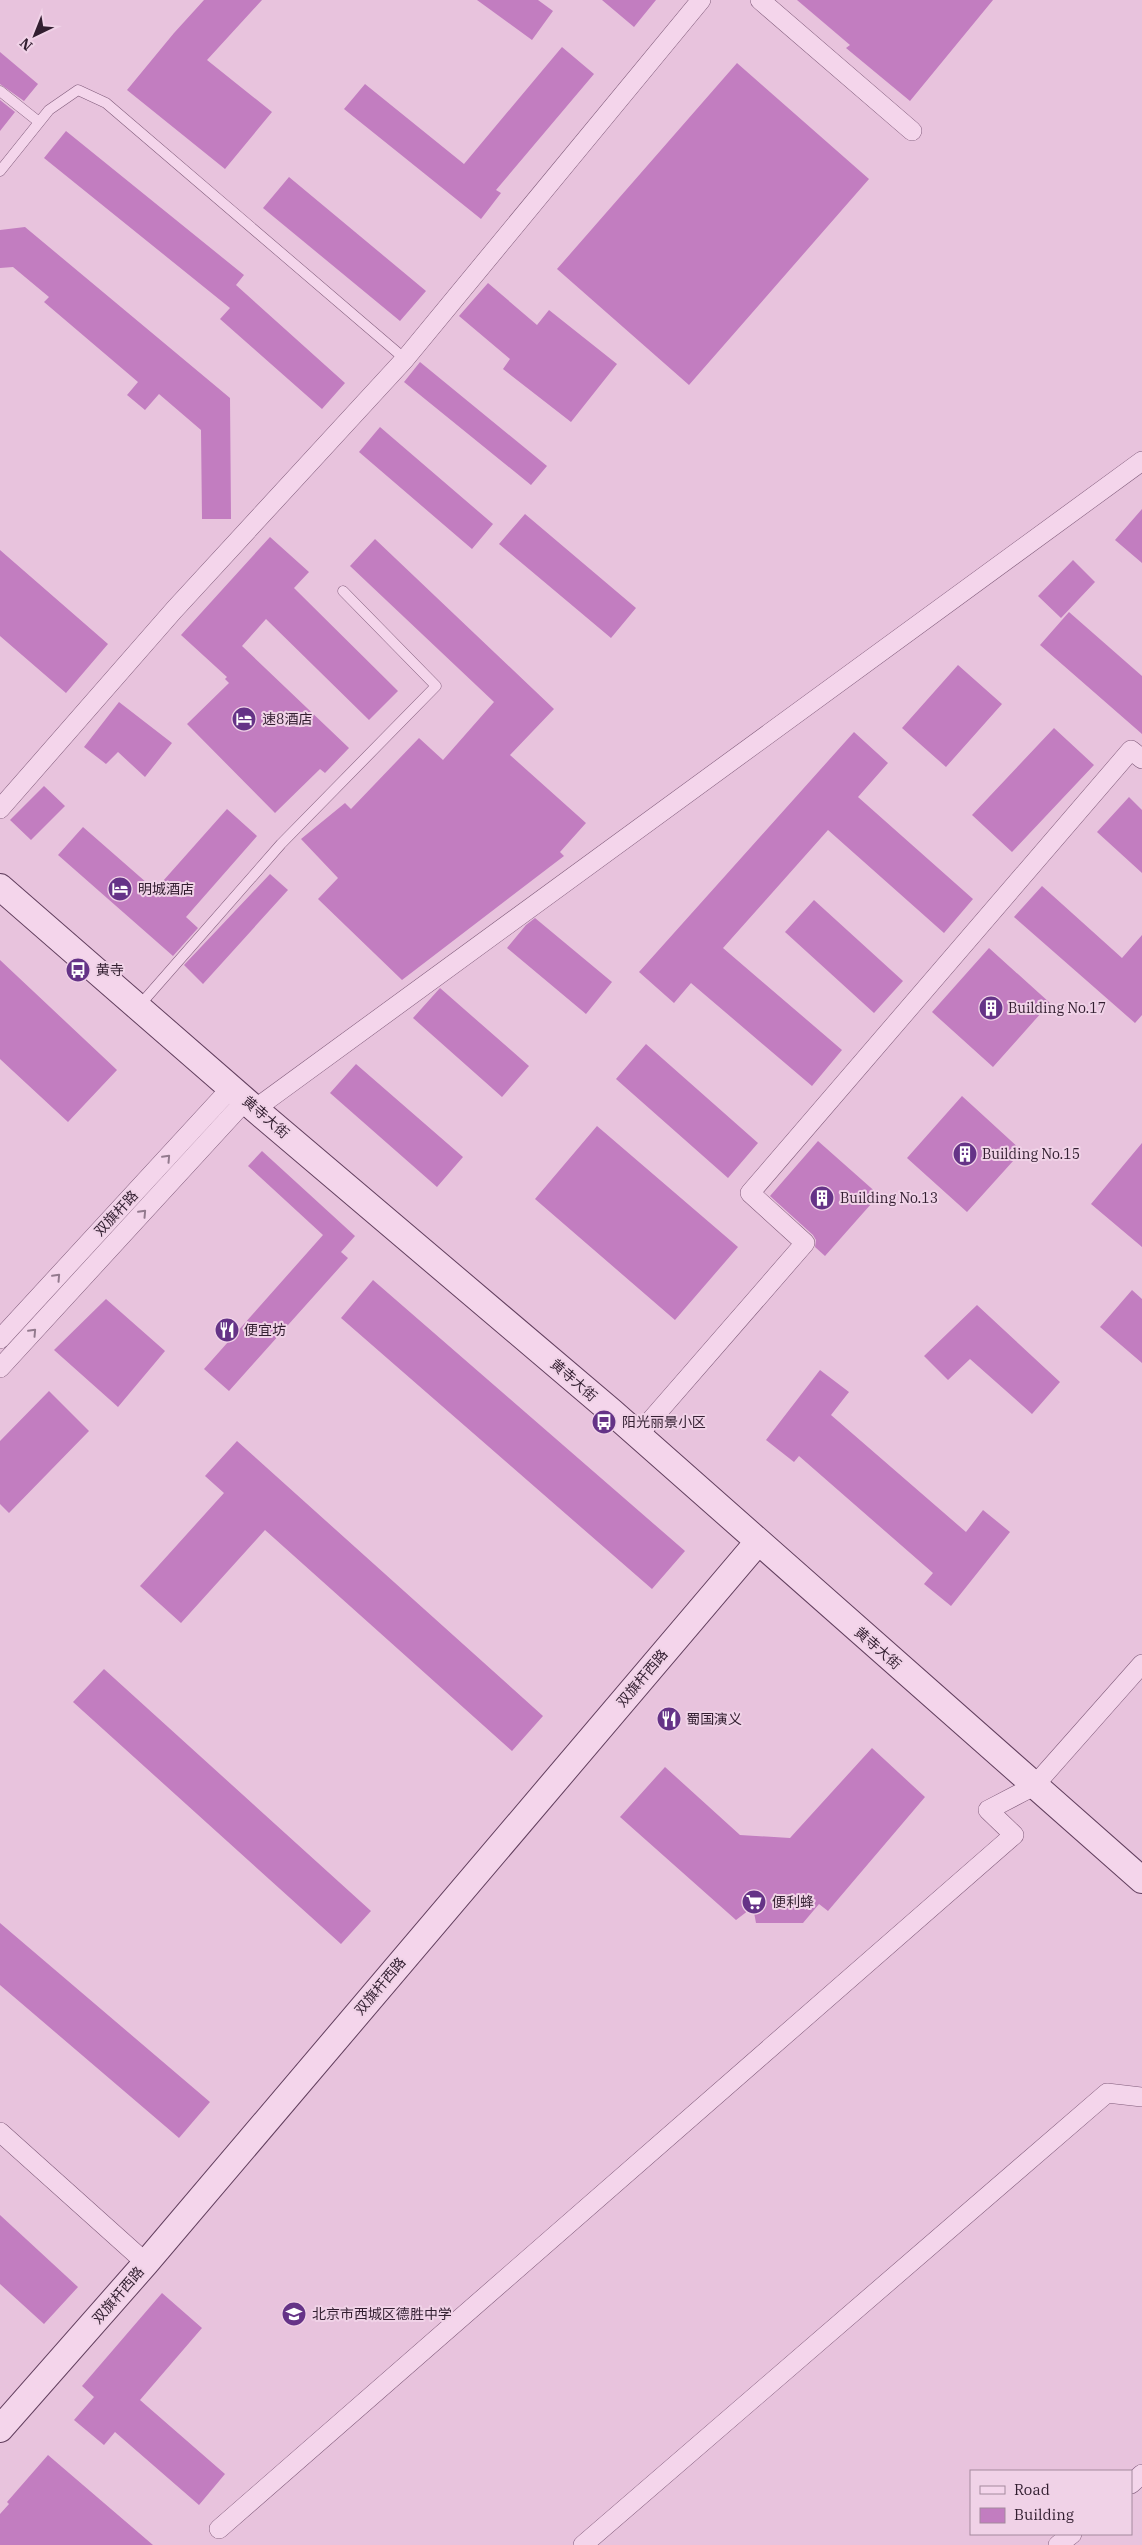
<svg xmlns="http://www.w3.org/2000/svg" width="1142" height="2545" viewBox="0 0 1142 2545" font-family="'IBM Plex Serif','Noto Sans SC',serif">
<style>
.building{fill:#c27dc0}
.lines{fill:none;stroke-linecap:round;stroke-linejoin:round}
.lane-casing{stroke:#805c7b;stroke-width:11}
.street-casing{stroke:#805c7b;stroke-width:20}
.secondary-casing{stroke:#623f5e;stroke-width:28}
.lane{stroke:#f4d5eb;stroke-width:10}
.street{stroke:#f4d5eb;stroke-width:19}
.secondary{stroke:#f4d5eb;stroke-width:26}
.oneway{stroke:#937a8e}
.labels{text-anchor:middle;stroke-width:4;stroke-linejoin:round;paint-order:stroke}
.poi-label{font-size:14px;fill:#321e30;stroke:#f0d2e7;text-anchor:start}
.street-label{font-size:14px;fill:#321e30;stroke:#f0d2e7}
</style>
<rect width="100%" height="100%" fill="#e8c3dd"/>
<path class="building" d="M204,0H262L207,60L272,112L225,169L127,90L174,33Z
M477,0H538L553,11L532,40Z
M602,0H656L634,27Z
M797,0H993L910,101L846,48L850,45Z
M562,47L594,74L496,190L501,193L481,219L344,109L365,84L464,164Z
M0,52L38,84L24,101L0,84Z
M737,63L869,179L689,385L557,269Z
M0,100L15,112L0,131Z
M66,131L244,275L236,285L345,383L322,409L220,319L230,308L44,158Z
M289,177L426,291L400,321L263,208Z
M25,227L230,398L231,519H202L201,430L159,394L145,410L127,395L138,382L44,302L49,297L13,267L0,268V230Z
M488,283L537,325L549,310L617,364L571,422L503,369L510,359L459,316Z
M420,362L547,466L531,485L404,382Z
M380,427L493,524L472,549L359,452Z
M1142,509V563L1115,540Z
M525,514L636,608L611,638L499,544Z
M270,537L309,572L294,588L398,691L369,720L266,619L242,646L349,748L325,773L320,769L275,813L187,724L229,683L225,679L227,677L181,635Z
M375,539L554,709L510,755L586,823L560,852L564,856L402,980L318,899L338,878L301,839L345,803L351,809L419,738L443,760L494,702L350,566Z
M0,550L108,644L66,693L0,636Z
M1073,560L1095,582L1061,618L1038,596Z
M1069,612L1142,676V734L1040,645Z
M958,665L1002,704L946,767L902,728Z
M119,702L172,743L145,777L118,752L106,764L84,747Z
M1054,728L1094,765L1012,852L972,815Z
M854,732L888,763L858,797L973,899L944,933L828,830L723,948L842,1050L812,1086L691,983L674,1003L639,972Z
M44,786L65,806L31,840L10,820Z
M1129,797L1142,810V873L1097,832Z
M227,809L257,836L186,917L198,928L173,956L58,855L83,827L155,890Z
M270,874L288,890L203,984L184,965Z
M1042,886L1122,958L1142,935V1015L1135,1023L1014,917Z
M814,900L903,981L874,1013L785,932Z
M535,918L612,982L586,1014L507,948L526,925Z
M989,948L1050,1003L993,1067L932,1012Z
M0,960L117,1070L68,1122L0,1059Z
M440,988L529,1066L502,1097L413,1018Z
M646,1044L758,1143L728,1178L616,1079Z
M356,1064L463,1157L437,1187L330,1093Z
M962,1096L1022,1151L967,1212L907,1158Z
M597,1126L738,1247L675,1320L535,1199Z
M818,1141L879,1195L825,1256L815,1247L816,1240L813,1235L770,1196Z
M1142,1143V1247L1091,1204Z
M262,1151L355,1236L341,1252L348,1258L229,1391L204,1369L323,1235L248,1166Z
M373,1280L685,1551L652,1589L341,1318Z
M1132,1290L1142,1299V1363L1100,1327Z
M106,1299L165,1351L118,1407L54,1350Z
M977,1305L1060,1382L1032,1414L970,1359L948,1380L924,1356Z
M820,1370L849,1392L831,1415L966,1532L983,1510L1010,1532L951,1606L924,1584L933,1573L799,1456L794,1462L766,1440Z
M49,1391L89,1431L9,1513L0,1504V1441Z
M237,1441L543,1716L512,1751L265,1530L181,1623L140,1586L224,1493L205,1476Z
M104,1669L371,1911L341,1944L73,1702Z
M872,1748L925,1797L828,1911L819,1904L803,1923H756L753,1907L736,1920L620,1817L665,1767L740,1835L790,1838Z
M0,1923L210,2102L179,2138L0,1985Z
M0,2215L78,2287L44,2324L0,2284Z
M162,2293L202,2328L140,2400L225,2474L199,2505L115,2432L104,2445L74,2420L94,2397L82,2386Z
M48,2455L153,2545H0V2514L9,2504L7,2502Z"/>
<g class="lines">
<defs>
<path id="lane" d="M0,91L39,122
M0,171L49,110L78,90L106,103L405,359
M139,1006L281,844L436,686L343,591"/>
<path id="street" d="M760,0L912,131
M0,809L174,610L405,359L701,0
M255,1109L1142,461
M0,1339L231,1088
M0,1368L246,1100
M638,1435L805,1243L750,1193L1131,750L1142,759
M0,2132L146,2263
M1131,2484L1142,2474
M219,2529L1014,1835L988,1810L1034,1786L1142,1664
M583,2545L1107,2093L1142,2097
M1058,2545L1072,2534"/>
<path id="secondary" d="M0,887L255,1109L612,1412L1142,1880
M0,2429L146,2263L758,1542"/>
</defs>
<use href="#lane" class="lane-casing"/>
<use href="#street" class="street-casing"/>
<use href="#secondary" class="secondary-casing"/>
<use href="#lane" class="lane"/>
<use href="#street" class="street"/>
<use href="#secondary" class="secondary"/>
</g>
<defs><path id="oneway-chevron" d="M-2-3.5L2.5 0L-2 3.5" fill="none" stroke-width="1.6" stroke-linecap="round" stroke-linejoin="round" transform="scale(1.25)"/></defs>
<g class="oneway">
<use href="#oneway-chevron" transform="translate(167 1158) rotate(-47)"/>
<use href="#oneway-chevron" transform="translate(143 1213) rotate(-47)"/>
<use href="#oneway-chevron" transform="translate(57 1277) rotate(-47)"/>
<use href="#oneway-chevron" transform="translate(33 1332) rotate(-47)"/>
</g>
<defs>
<symbol id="hotel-disc" viewBox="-11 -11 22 22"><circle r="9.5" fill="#653387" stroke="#f0d2e7"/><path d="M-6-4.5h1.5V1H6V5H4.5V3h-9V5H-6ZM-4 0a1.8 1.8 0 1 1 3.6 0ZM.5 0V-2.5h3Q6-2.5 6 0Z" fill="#fff"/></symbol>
<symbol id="bus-disc" viewBox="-11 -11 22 22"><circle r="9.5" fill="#653387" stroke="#f0d2e7"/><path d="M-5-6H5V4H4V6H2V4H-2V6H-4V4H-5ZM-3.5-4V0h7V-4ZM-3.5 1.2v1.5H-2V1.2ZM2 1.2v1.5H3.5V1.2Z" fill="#fff"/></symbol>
<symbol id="building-disc" viewBox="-11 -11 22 22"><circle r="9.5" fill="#653387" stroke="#f0d2e7"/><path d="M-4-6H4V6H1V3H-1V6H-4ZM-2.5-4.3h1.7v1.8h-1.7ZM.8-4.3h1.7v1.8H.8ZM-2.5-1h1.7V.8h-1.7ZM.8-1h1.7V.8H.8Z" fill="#fff"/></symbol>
<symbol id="restaurant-disc" viewBox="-11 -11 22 22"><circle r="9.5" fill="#653387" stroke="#f0d2e7"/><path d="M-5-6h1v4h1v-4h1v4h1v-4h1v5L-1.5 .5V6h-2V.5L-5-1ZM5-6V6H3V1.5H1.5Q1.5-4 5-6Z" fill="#fff"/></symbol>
<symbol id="supermarket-disc" viewBox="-11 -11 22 22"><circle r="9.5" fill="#653387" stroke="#f0d2e7"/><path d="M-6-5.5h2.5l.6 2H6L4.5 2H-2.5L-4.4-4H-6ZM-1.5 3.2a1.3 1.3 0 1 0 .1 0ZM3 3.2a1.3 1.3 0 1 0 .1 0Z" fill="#fff"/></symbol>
<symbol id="school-disc" viewBox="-11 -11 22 22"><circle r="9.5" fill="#653387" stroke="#f0d2e7"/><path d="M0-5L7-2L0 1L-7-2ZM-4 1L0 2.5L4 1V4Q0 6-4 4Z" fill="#fff"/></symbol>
</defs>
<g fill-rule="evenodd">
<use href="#hotel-disc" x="230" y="705" width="28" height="28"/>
<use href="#hotel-disc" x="106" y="875" width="28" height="28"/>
<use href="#bus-disc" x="64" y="956" width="28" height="28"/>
<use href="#building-disc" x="977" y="994" width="28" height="28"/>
<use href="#building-disc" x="951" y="1140" width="28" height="28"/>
<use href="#building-disc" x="808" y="1184" width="28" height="28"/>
<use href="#restaurant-disc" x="213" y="1316" width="28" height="28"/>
<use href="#bus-disc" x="590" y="1408" width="28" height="28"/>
<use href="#restaurant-disc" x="655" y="1705" width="28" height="28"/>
<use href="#supermarket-disc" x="740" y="1888" width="28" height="28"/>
<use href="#school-disc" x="280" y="2300" width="28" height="28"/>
</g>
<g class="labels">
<g class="poi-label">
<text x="262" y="724">速8酒店</text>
<text x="138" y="894">明城酒店</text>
<text x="96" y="975">黄寺</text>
<text x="1008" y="1013">Building No.17</text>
<text x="982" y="1159">Building No.15</text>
<text x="840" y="1203">Building No.13</text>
<text x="244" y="1335">便宜坊</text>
<text x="622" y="1427">阳光丽景小区</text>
<text x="686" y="1724">蜀国演义</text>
<text x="772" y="1907">便利蜂</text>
<text x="312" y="2319">北京市西城区德胜中学</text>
</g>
<g class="street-label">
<text transform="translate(266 1117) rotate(41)" y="5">黄寺大街</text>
<text transform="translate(116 1213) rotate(-47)" y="5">双旗杆路</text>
<text transform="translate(574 1380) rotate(41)" y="5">黄寺大街</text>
<text transform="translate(878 1648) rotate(41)" y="5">黄寺大街</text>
<text transform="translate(642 1678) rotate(-50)" y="5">双旗杆西路</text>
<text transform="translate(380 1986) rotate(-50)" y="5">双旗杆西路</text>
<text transform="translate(118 2295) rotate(-49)" y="5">双旗杆西路</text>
</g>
</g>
<rect x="970" y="2470" width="162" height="65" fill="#f0d2e7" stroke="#a48a9e"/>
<rect x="980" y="2486" width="25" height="8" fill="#f4d5eb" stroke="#a48a9e"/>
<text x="1014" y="2495" font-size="15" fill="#321e30">Road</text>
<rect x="980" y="2508" width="25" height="15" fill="#c27dc0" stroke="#a48a9e"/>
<text x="1014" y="2520" font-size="15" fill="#321e30">Building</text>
<g transform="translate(35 35) rotate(223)" stroke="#f0d2e7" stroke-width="4" paint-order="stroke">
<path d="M0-4L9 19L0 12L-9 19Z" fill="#321e30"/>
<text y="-8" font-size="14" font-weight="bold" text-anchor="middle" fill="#321e30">N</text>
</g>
</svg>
